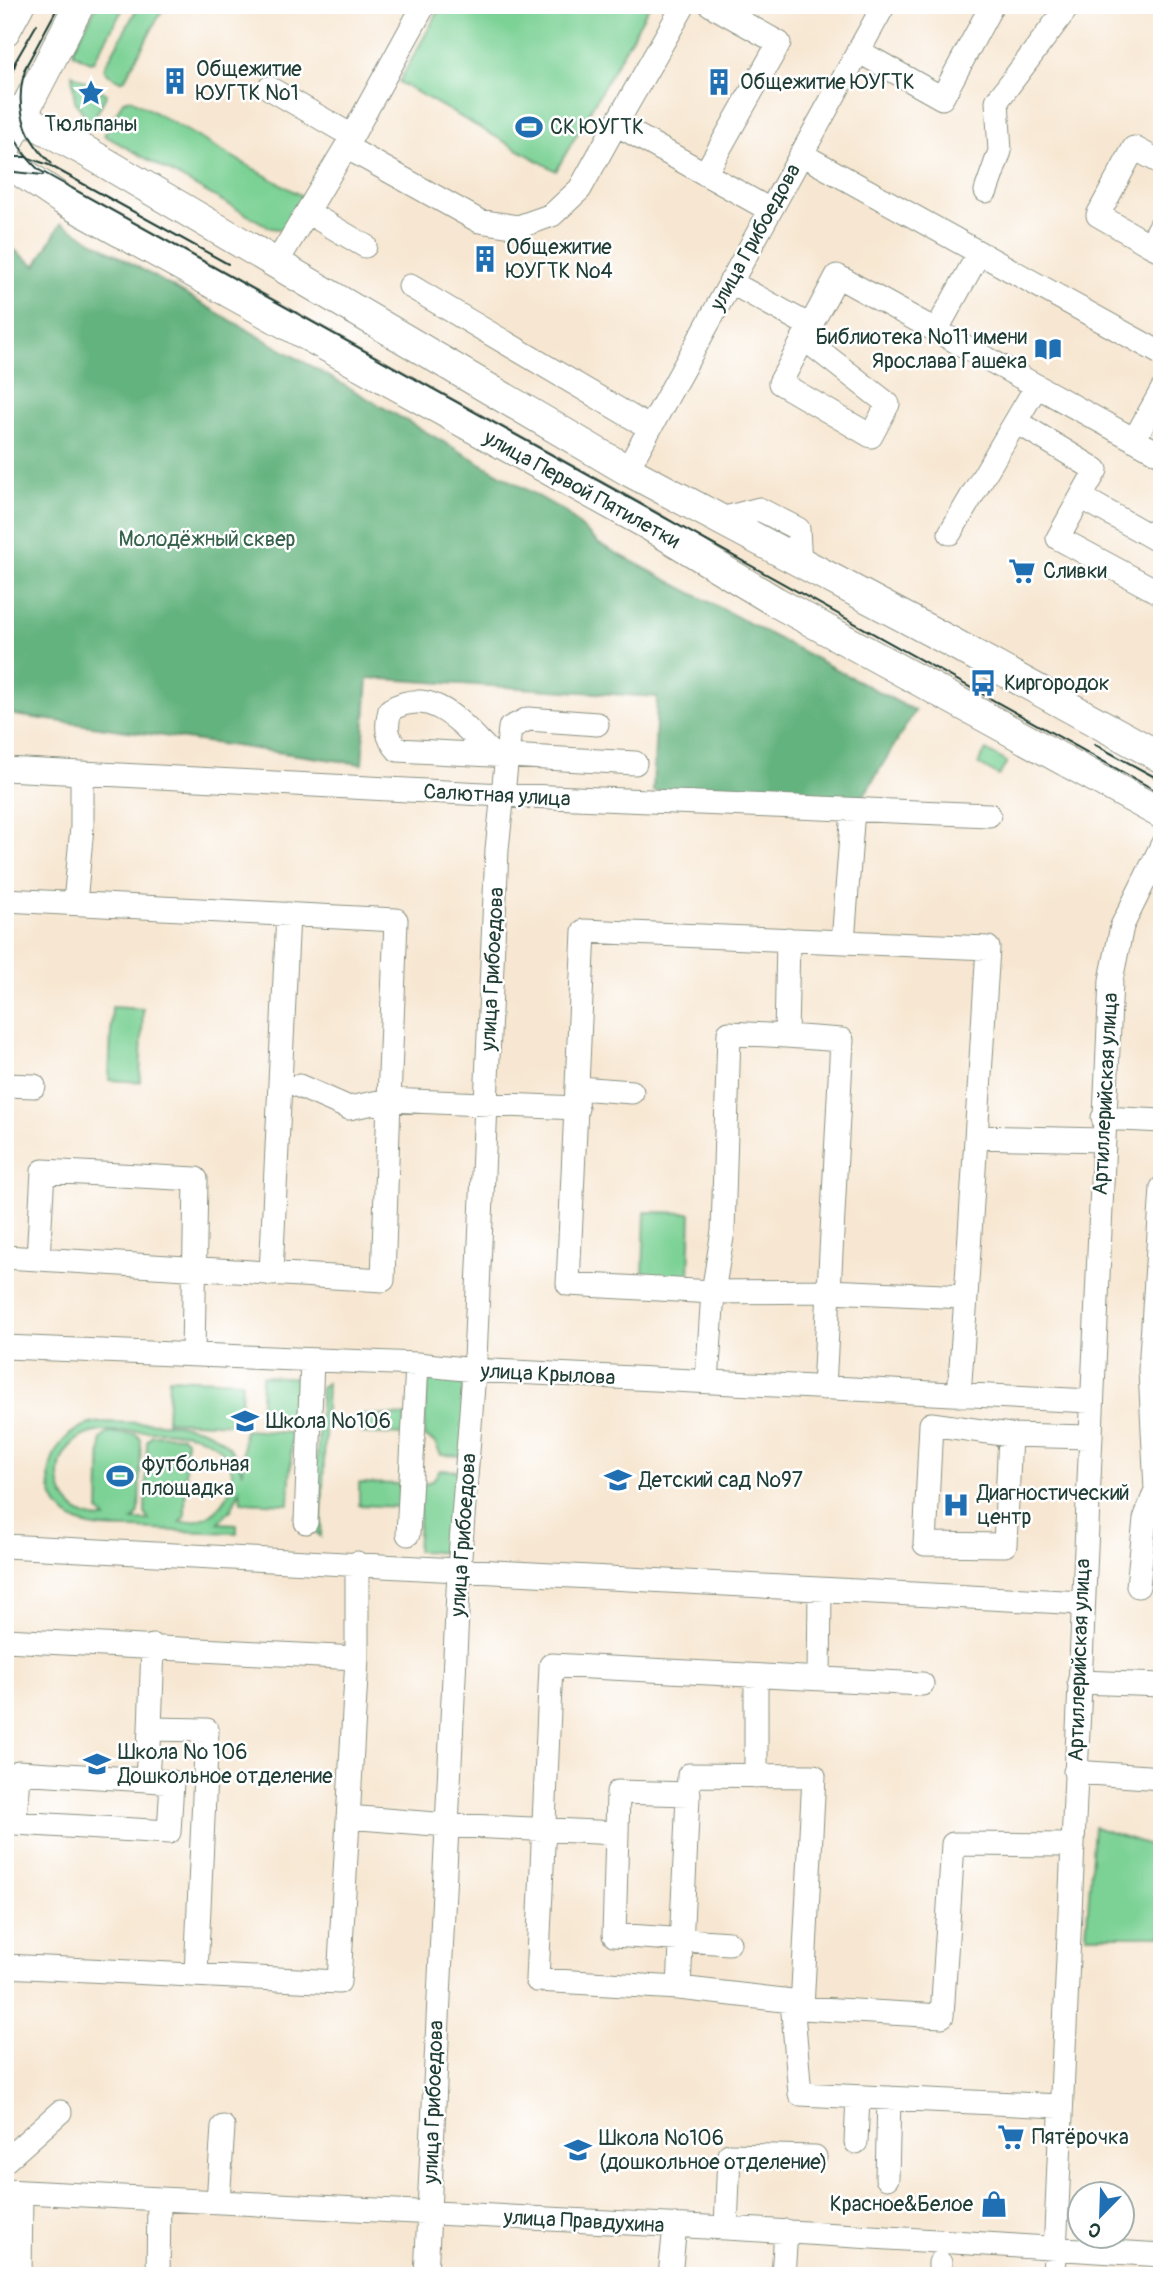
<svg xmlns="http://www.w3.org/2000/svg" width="1167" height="2281" viewBox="0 0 1167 2281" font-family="Pangolin,sans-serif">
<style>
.green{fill:#7bd195;stroke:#4d8764;stroke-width:2;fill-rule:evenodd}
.forest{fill:#64b37e;stroke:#427859;stroke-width:2}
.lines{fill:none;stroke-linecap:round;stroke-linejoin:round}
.minor-casing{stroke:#8b9283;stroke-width:25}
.major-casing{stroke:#8b9283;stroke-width:32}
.minor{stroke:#fff;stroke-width:23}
.major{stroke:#fff;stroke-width:30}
.tram{stroke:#1f3d34;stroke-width:2}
.labels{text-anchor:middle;stroke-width:5;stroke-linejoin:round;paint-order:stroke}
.poi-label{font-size:21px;fill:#1f3d34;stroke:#fff;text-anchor:start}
.street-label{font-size:21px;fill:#1f3d34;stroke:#fff}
.park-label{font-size:21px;fill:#36624c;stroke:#fff}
</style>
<rect width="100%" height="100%" fill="#fff"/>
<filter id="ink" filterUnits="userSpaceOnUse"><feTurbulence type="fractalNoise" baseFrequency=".0143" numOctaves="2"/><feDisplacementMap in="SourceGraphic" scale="14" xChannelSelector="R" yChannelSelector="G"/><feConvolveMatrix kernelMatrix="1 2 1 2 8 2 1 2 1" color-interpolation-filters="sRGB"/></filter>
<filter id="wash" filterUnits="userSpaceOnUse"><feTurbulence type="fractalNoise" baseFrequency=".00686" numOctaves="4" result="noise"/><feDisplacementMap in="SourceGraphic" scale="28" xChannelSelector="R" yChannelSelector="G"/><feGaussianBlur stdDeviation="1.57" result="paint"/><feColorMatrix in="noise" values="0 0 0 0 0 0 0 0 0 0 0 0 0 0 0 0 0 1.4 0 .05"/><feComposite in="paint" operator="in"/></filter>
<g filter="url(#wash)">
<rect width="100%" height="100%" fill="#f7e7d2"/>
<path class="green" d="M97,5H125L94,61L90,62L74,54L73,49Z
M139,5H165L125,79L120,81L106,73L104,68Z
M442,5H650L556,171L399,82Z
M72,74L107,94L91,125L75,101Z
M131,99L307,199L286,230L271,228L104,135L123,101Z
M986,750L1007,762L999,776L978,764Z
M112,1007L143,1009L140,1082L109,1080Z
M645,1212L691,1213L689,1277L643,1276Z
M262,1376L304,1378L302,1423L260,1421Z
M169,1378L242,1381L240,1424L167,1421Z
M427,1379L463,1381L467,1456L441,1455L435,1443L424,1436Z
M327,1383L321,1537L313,1529L321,1387Z
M362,1414L405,1416L404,1435L361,1433Z
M106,1422C156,1425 226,1412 242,1473L244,1430L292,1433L289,1504L241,1502L240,1490L231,1510L218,1523L237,1524V1533C203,1532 169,1531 135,1529C118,1528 99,1530 82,1524C26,1502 47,1422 106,1422ZM103,1431C131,1432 187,1427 211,1442C253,1467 227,1525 180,1522L185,1516L186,1440L181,1436L152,1435L147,1441L145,1513L149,1520H133L139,1513L141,1439L135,1434L108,1433L101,1439L99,1511L106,1519C46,1521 42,1436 103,1431Z
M440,1470L466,1471L450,1553L417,1551L421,1486L433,1480Z
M359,1483L400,1484L399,1507L359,1505Z
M1094,1827L1162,1849V1936H1086Z"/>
<path class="forest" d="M61,223L564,511L599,544L915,711L860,802L653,791L657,697L368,678L362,764L14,715L5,699V243L36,266Z"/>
</g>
<g filter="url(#ink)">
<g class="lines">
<defs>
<path id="minor" d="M858,51L942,98L992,5
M269,88L352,136
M616,124L684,5
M346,147L479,221L518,227L552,215L580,189L616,124L770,210
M801,154L1162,354
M705,174L779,43L711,5
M986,191L1000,151L997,101L1069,5
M307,212L365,246
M1162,223L1150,245L1162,251
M1150,245L1098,215L1134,148L1162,163
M276,264L346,147L424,5
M730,282L810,326
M410,286L650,428
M936,331L979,253
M803,338L888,404L871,436L780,383L837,276L1162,455
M1017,422L1096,470L1058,538L1162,594
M1134,440L1162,390
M627,470L884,5
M1081,497L1162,543
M717,520L759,509L798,529L800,564
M950,533L1036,387
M491,753C463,726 433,684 390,710C386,727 386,737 398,750L635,763
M5,769L502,795L989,815
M5,900L396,920L389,1100L577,1108
M75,903L82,827V773
M843,942L853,810
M786,1036L729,1033L723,1231L713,1292L829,1291L842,1040L786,1036L788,939
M5,1085L34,1086
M578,1088L632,1092
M1103,1118L1162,1121
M977,1137L1102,1140
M1162,1188L1150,1370L1156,1490L1162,1491
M5,1257L383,1280L389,1100L349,1108L299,1086
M38,1259L43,1171L196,1179L193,1354
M271,1274L288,914
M5,1347L417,1364L474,1370L1090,1401
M707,1382L713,1292L568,1284L584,931L988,948L966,1297L829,1291L824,1388
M959,1395L966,1297
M1010,1435L1005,1545L925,1544L931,1424L1010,1435L1089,1437
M306,1522L312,1360
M408,1534L417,1364
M5,1546L1082,1603
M1138,1586L1145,1519L1156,1490
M5,1640L357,1658
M153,1646L150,1729L207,1730L196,1974
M819,1678L820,1590
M1079,1682L1162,1685
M922,1684L551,1665L537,1980L679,1988L792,2001L802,2008L942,2016L953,1844L1071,1845
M1075,1772L1162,1778
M756,1776V1676
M147,1780L172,1782L169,1832L15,1823L18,1772L147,1780L150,1729
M348,1817L447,1825L617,1833L618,1792L689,1794
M617,1833L614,1935L729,1943
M5,1966L339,1982L357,1658V1563
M679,1988L689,1775L814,1776L802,2008
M792,2001L800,2094L1059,2106
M856,2142L858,2097
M5,2161L60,2112
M887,2178L889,2098
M5,2191L726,2228L1162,2255
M218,2202L223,2127
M726,2228L729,2155L815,2157
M20,2276L21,2192
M158,2276L159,2199
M426,2276L459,1570L475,1359L497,849L510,728L528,719L597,724
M670,2276L675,2225
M783,2276L786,2231
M940,2276V2263
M1054,2276L1111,980L1122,926L1162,845"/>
<path id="major" d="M5,31L19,5
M5,108L87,152L627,470L953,643L1162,758
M5,148L79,5
M5,161L63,200L647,524L776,602L1162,814"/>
</defs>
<use href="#minor" class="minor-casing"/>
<use href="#major" class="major-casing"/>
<use href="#minor" class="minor"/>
<use href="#major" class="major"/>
<path class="tram" d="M16,62C0,104 6,139 39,170L1162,794
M28,62C13,100 21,135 51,163
M11,69L37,24
M24,70L59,5
M5,157H26L49,165L228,264
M5,171L43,175
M1094,744L1162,781"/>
</g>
</g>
<defs>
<symbol id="building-bare" viewBox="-9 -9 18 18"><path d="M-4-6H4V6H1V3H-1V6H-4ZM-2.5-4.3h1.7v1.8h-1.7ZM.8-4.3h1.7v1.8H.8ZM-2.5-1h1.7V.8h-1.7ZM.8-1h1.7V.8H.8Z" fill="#1f6fb2" stroke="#fff" stroke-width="2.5" paint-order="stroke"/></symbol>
<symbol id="sight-bare" viewBox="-9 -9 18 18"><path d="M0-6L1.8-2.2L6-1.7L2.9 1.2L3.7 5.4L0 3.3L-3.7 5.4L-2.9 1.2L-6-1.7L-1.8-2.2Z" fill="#1f6fb2" stroke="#fff" stroke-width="2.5" paint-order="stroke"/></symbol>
<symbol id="stadium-bare" viewBox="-9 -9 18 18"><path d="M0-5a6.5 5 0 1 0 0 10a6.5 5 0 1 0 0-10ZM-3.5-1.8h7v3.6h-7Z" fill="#1f6fb2" stroke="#fff" stroke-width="2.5" paint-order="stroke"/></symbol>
<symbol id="library-bare" viewBox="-9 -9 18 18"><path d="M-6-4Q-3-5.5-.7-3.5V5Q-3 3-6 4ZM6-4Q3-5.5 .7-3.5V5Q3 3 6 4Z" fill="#1f6fb2" stroke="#fff" stroke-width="2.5" paint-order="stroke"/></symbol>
<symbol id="supermarket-bare" viewBox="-9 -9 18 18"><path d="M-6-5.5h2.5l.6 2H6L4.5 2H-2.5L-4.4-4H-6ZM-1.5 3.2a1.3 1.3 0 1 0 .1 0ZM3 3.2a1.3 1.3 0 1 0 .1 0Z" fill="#1f6fb2" stroke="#fff" stroke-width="2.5" paint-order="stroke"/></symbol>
<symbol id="bus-bare" viewBox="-9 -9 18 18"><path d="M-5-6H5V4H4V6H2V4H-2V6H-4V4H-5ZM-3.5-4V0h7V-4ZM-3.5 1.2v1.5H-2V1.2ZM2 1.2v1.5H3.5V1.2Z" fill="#1f6fb2" stroke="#fff" stroke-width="2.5" paint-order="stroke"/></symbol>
<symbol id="school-bare" viewBox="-9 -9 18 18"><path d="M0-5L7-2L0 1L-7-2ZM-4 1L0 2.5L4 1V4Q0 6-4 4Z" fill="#1f6fb2" stroke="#fff" stroke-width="2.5" paint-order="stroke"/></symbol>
<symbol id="hospital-bare" viewBox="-9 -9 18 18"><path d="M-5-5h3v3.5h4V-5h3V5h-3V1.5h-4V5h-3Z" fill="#1f6fb2" stroke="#fff" stroke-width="2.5" paint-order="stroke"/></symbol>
<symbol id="shop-bare" viewBox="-9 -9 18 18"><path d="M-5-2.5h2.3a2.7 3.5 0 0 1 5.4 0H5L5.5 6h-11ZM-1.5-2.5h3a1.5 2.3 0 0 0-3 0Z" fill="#1f6fb2" stroke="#fff" stroke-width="2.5" paint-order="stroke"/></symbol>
</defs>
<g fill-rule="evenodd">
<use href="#building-bare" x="156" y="62" width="38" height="38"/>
<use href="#building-bare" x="700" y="63" width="38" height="38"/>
<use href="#sight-bare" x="72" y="74" width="38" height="38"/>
<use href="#stadium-bare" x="510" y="108" width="38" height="38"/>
<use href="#building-bare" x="466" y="240" width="38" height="38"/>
<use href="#library-bare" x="1029" y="330" width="38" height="38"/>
<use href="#supermarket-bare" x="1003" y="552" width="38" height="38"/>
<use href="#bus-bare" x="964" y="664" width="38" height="38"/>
<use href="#school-bare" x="226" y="1402" width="38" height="38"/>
<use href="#stadium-bare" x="101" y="1457" width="38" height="38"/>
<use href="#school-bare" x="599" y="1461" width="38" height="38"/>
<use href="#hospital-bare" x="937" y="1486" width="38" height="38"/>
<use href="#school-bare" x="78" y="1745" width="38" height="38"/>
<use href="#supermarket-bare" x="992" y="2118" width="38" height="38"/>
<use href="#school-bare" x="559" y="2131" width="38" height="38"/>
<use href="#shop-bare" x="975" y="2185" width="38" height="38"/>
</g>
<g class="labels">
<g class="poi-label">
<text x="196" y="76">Общежитие<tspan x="196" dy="24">ЮУГТК №1</tspan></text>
<text x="740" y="89">Общежитие ЮУГТК</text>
<text x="91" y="131" text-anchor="middle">Тюльпаны</text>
<text x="550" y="134">СК ЮУГТК</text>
<text x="506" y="254">Общежитие<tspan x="506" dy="24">ЮУГТК №4</tspan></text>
<text x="1027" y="344" text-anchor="end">Библиотека №11 имени<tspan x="1027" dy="24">Ярослава Гашека</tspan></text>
<text x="1043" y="578">Сливки</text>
<text x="1004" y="690">Киргородок</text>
<text x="266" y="1428">Школа №106</text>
<text x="141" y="1471">футбольная<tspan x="141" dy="24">площадка</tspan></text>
<text x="639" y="1487">Детский сад №97</text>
<text x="977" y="1500">Диагностический<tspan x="977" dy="24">центр</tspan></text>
<text x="118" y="1759">Школа № 106<tspan x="118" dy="24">Дошкольное отделение</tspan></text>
<text x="1032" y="2144">Пятёрочка</text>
<text x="599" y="2145">Школа №106<tspan x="599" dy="24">(дошкольное отделение)</tspan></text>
<text x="973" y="2211" text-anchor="end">Красное&amp;Белое</text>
</g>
<g class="street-label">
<text transform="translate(755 237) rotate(-61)" y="7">улица Грибоедова</text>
<text transform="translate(582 489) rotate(29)" y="7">улица Первой Пятилетки</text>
<text transform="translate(497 795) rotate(3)" y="7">Салютная улица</text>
<text transform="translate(492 969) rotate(-87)" y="7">улица Грибоедова</text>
<text transform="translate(1105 1094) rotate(-87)" y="7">Артиллерийская улица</text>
<text transform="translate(548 1374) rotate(3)" y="7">улица Крылова</text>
<text transform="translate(463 1535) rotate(-86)" y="7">улица Грибоедова</text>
<text transform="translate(1079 1660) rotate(-88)" y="7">Артиллерийская улица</text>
<text transform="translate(433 2102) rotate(-88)" y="7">улица Грибоедова</text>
<text transform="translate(584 2221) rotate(3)" y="7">улица Правдухина</text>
</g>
<g class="park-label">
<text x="207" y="546">Молодёжный сквер</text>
</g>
</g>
<rect width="1167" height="2281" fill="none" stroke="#fff" stroke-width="28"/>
<g transform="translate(1101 2215) rotate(203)"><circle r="33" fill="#ffffff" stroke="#a5b1ae" stroke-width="2"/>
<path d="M0-5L12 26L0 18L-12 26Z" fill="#1f6fb2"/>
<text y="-10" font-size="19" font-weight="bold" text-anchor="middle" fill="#1f3d34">С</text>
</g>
</svg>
